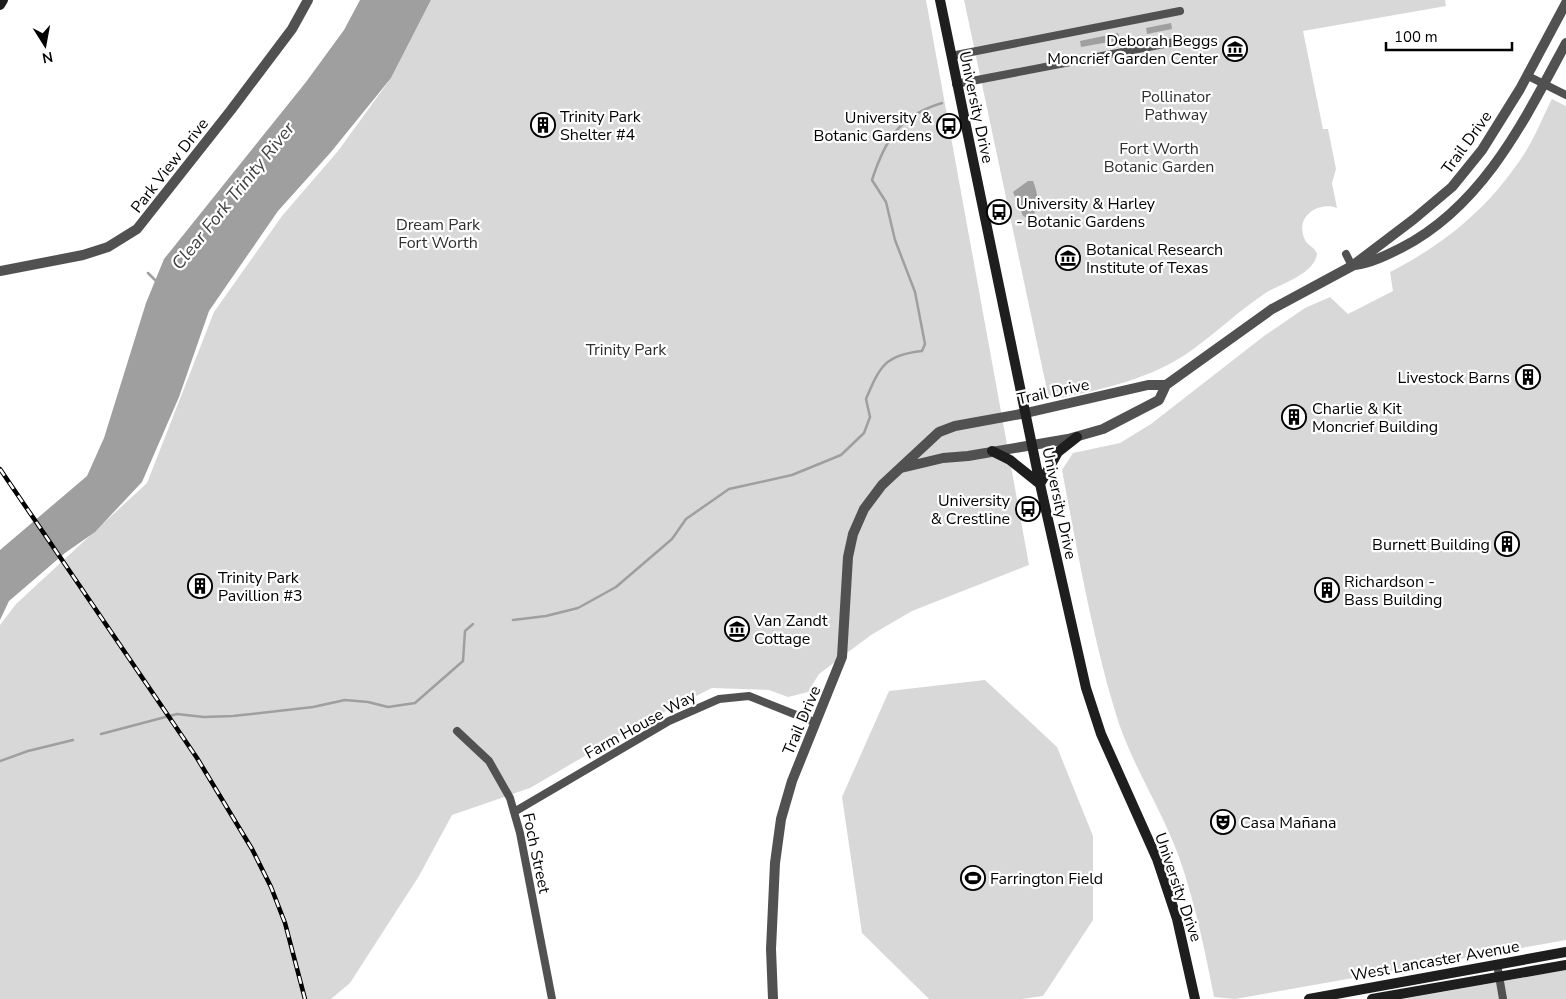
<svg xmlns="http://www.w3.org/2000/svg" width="1566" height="999" viewBox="0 0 1566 999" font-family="'Nunito Sans',sans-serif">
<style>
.green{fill:#d8d8d8}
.water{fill:#9f9f9f}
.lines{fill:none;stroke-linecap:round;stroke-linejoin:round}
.stream{stroke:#9f9f9f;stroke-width:2.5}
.minor{stroke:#515151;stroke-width:8}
.tertiary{stroke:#515151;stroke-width:10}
.secondary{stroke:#1e1e1e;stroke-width:10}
.rail-casing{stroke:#000;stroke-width:4.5}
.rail{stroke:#fff;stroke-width:2.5;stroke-dasharray:8;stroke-linecap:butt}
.labels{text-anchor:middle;stroke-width:4.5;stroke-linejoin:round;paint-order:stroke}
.poi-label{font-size:16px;fill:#000;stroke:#fff;text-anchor:start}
.park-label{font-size:16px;fill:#2f2f2f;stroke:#fff}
.street-label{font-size:16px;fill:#000;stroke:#fff}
.water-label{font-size:18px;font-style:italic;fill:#404040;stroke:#fff}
</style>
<rect width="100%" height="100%" fill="#fff"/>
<path class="green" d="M431,0H926L1029,565L912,611L871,635L819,674L808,692L788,697L769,690L712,688L638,725L530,788L452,815L419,876L350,983L331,999H0V625L16,604L147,483L214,312L282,216L338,151L391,78Z
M964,0H1445L1446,6L1303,31L1323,129H1328L1336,169L1332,183L1337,208C1318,201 1294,217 1305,240C1308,246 1315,247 1317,254C1314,274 1283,283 1267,292C1241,309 1217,332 1192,350C1152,379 1103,389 1056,399L1050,397L1047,390Z
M1552,99L1566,106V940L1235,999L1214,997C1205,950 1195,903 1179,857C1161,807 1130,763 1115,711C1092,635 1077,549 1062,470L1073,453L1120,443L1151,424L1264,336L1305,308L1330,297L1348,314L1393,291L1390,272C1448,242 1491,206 1526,151C1536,135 1543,116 1552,99Z
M985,680L1057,747L1093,836V920L1043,996L1022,999H929L862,933L842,797L889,691Z
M1566,970V999H1403Z"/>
<path class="water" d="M360,0H431L391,78L331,152L278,211L209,311L179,397L142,482L95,532L65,553L9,601L0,620V550L87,476L104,438L146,303L164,259L306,82L344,30Z
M1171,23L1172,29L1147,34L1146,28Z
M1118,33L1120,40L1081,47L1080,41Z
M1028,181H1033C1038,193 1041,209 1030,219L1023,216L1013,192Z"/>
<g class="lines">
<path class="stream" d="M148,273L156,281
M513,620L546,616L578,608L616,587L672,539L686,519L729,489L792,475L841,455L864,433L870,417L866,399C880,366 885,355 922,351L925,344L915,292L895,240L886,202L872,180C885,140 899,116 942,103
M101,734L177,714L204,717L233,716L313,707L345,700L368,702L388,707L415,703L463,661L465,631L473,624
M0,761L28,751L73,740"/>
<path class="minor" d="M951,56L1180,11
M1528,76L1566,95
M956,84L1185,40
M1346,254L1352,266
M457,731L489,761L510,798L520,833L552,999
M514,812L669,721L719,699L749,696L814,722
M1497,964L1503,999"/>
<path class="tertiary" d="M1355,265C1371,263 1387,255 1401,248C1483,206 1524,121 1566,43
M0,271L83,255L108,247L137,229L231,110L292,29L308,0
M901,468L943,458L968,456L1068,439L1103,429L1159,400L1166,385L1272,309L1352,266L1414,219L1452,187L1482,150L1520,89L1566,3
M773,999L771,949L775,863L781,819L792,781L842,657L848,557L853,534L864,509L882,485L939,432L955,426L1026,413L1148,385H1166"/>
<path class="secondary" d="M940,0L1040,484L1086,688L1101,734L1157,859L1177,919L1195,999
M0,5L3,0
M992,451L1010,460L1040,484
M1040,484L1058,452L1077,437
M1309,999L1566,952
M1372,999L1566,965"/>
<defs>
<path id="rail" d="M0,469L197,758L252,849L271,887L285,923L305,999"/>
</defs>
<use href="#rail" class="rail-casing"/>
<use href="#rail" class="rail"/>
</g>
<defs>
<symbol id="museum-ring" viewBox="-11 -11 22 22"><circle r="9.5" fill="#fff" stroke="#000" stroke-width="1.5"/><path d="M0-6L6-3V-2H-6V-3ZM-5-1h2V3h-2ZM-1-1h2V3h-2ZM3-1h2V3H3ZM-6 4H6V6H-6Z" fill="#000"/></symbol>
<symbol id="building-ring" viewBox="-11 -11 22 22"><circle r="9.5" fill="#fff" stroke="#000" stroke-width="1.5"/><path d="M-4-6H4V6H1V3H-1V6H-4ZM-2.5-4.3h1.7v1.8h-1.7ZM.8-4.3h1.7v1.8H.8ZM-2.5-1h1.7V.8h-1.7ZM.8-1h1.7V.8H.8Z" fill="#000"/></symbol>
<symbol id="bus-ring" viewBox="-11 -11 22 22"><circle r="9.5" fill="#fff" stroke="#000" stroke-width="1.5"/><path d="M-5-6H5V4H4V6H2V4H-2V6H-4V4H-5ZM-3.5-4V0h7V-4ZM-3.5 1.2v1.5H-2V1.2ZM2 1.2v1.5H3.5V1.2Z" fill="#000"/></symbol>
<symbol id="theatre-ring" viewBox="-11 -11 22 22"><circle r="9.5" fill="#fff" stroke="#000" stroke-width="1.5"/><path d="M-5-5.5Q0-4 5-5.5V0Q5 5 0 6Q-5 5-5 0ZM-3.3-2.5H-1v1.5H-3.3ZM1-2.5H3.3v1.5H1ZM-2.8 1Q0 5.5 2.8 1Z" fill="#000"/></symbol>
<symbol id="stadium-ring" viewBox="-11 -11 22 22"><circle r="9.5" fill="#fff" stroke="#000" stroke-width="1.5"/><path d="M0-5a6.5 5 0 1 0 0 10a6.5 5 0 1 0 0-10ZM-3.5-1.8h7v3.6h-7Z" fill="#000"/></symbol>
</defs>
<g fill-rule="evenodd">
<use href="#museum-ring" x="1221" y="35" width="28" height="28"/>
<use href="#building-ring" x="529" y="111" width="28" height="28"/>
<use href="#bus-ring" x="935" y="112" width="28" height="28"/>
<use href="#bus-ring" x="985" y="198" width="28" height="28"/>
<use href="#museum-ring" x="1054" y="244" width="28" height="28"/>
<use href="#building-ring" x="1514" y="363" width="28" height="28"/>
<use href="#building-ring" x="1280" y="403" width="28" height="28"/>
<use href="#bus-ring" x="1014" y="495" width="28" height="28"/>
<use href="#building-ring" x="1493" y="530" width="28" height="28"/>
<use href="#building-ring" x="186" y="572" width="28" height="28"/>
<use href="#building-ring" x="1313" y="576" width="28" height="28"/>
<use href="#museum-ring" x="723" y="615" width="28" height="28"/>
<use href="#theatre-ring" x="1209" y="808" width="28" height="28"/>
<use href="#stadium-ring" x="959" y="864" width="28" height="28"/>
</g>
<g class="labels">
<g class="poi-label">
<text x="1218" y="46" text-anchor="end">Deborah Beggs<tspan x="1218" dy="18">Moncrief Garden Center</tspan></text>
<text x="560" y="122">Trinity Park<tspan x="560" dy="18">Shelter #4</tspan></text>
<text x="932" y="123" text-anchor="end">University &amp;<tspan x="932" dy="18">Botanic Gardens</tspan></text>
<text x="1016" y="209">University &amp; Harley<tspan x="1016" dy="18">- Botanic Gardens</tspan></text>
<text x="1086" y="255">Botanical Research<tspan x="1086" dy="18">Institute of Texas</tspan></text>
<text x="1510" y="383" text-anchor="end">Livestock Barns</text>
<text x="1312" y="414">Charlie &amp; Kit<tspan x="1312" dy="18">Moncrief Building</tspan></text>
<text x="1010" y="506" text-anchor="end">University<tspan x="1010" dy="18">&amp; Crestline</tspan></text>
<text x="1490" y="550" text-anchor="end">Burnett Building</text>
<text x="218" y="583">Trinity Park<tspan x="218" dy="18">Pavillion #3</tspan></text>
<text x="1344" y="587">Richardson -<tspan x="1344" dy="18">Bass Building</tspan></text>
<text x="754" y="626">Van Zandt<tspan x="754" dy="18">Cottage</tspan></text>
<text x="1240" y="828">Casa Mañana</text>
<text x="990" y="884">Farrington Field</text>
</g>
<g class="park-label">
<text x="1176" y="102">Pollinator<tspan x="1176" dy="18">Pathway</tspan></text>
<text x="1159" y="154">Fort Worth<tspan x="1159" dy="18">Botanic Garden</tspan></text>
<text x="438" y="230">Dream Park<tspan x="438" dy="18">Fort Worth</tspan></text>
<text x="626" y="355">Trinity Park</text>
</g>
<g class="street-label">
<text transform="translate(977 107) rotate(78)" y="6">University Drive</text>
<text transform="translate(1466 142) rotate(-54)" y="6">Trail Drive</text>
<text transform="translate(169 165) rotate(-52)" y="6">Park View Drive</text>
<text transform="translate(1053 391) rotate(-12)" y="6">Trail Drive</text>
<text transform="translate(1060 503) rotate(78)" y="6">University Drive</text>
<text transform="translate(801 720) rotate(-67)" y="6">Trail Drive</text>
<text transform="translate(640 724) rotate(-29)" y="6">Farm House Way</text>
<text transform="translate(537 853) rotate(78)" y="6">Foch Street</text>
<text transform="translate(1179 887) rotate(71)" y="6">University Drive</text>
<text transform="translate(1435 960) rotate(-10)" y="6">West Lancaster Avenue</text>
</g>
<g class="water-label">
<text transform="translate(233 196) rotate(-51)" y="6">Clear Fork Trinity River</text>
</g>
</g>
<g transform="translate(45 45) rotate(169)" stroke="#ffffff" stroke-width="4" paint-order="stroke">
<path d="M0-4L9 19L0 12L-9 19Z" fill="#000000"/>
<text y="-8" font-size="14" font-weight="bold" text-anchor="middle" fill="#000000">N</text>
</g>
<path d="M1386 42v8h126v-8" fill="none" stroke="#000000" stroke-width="2.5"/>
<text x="1394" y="42" font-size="15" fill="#000000" stroke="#ffffff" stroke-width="4" paint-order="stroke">100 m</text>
</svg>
